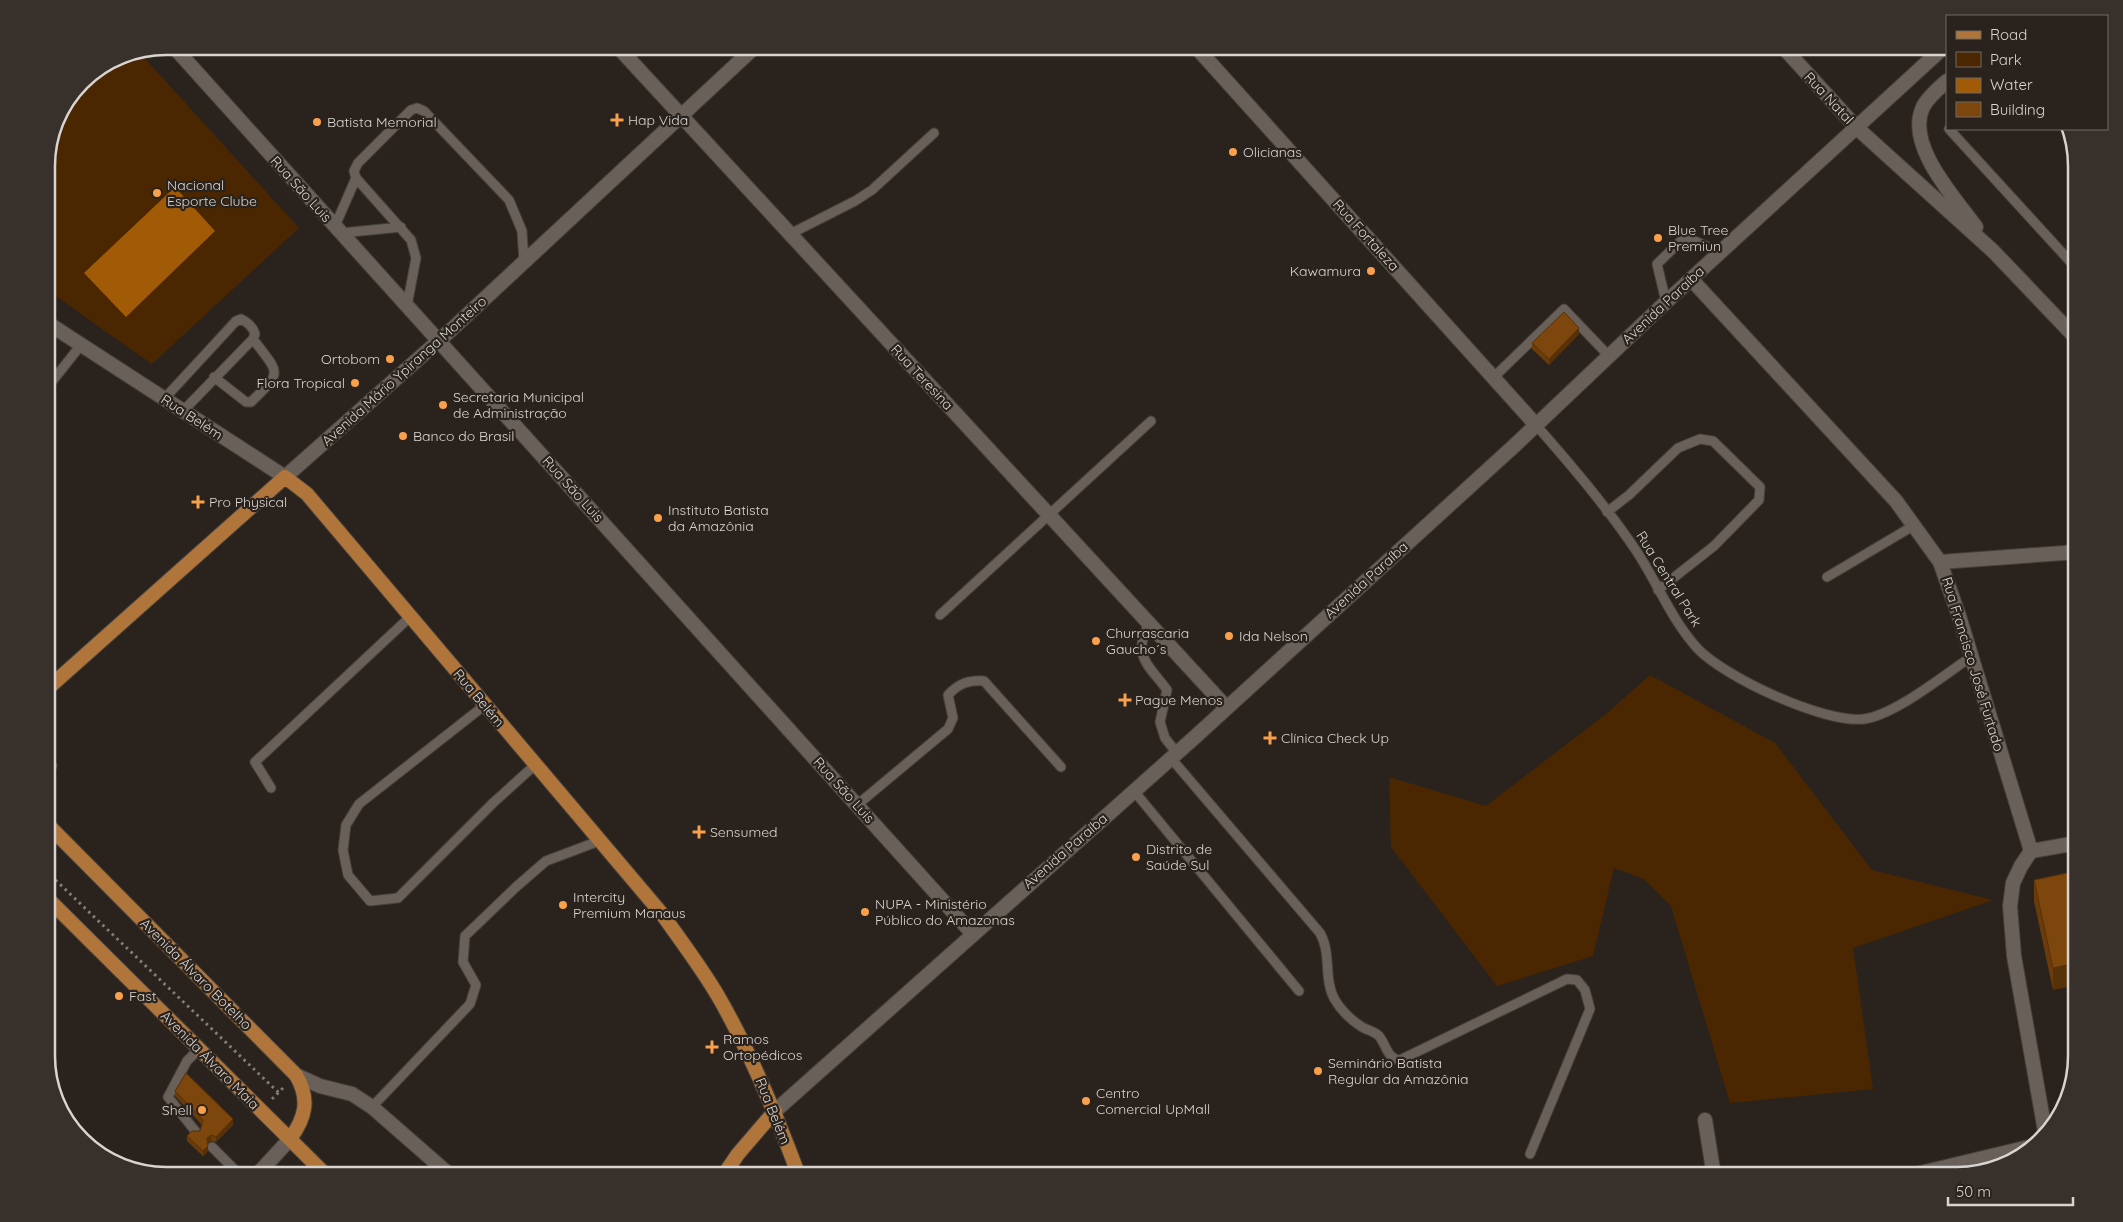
<svg xmlns="http://www.w3.org/2000/svg" width="2123" height="1222" viewBox="0 0 2123 1222" font-family="Quicksand,sans-serif">
<style>
.green{fill:#4a2701}
.water{fill:#a15b06}
.lines{fill:none;stroke-linecap:round;stroke-linejoin:round}
.service-casing{stroke:#46403b;stroke-width:11}
.minor-casing{stroke:#46403b;stroke-width:16}
.tertiary-casing{stroke:#46403b;stroke-width:16}
.secondary-casing{stroke:#46403b;stroke-width:16}
.primary-casing{stroke:#46403b;stroke-width:16}
.path{stroke:#837d78;stroke-width:3;stroke-dasharray:2.5 4;stroke-linecap:butt}
.service{stroke:#69605a;stroke-width:9}
.minor{stroke:#69605a;stroke-width:14}
.tertiary{stroke:#69605a;stroke-width:14}
.secondary{stroke:#69605a;stroke-width:14}
.primary{stroke:#af753a;stroke-width:14}
.wall{fill:#6b3c0a}
.shaded-wall{fill:#573108}
.building{fill:#7c460c;stroke:#573108}
.poi-dot{fill:#f9a04c;stroke:#2a231d;stroke-width:2}
.labels{text-anchor:middle;stroke-width:4.5;stroke-linejoin:round;paint-order:stroke}
.street-label{font-size:14px;fill:#d9d4d0;stroke:#2a231d}
.poi-label{font-size:14px;fill:#d9d4d0;stroke:#2a231d;text-anchor:start}
.rim{fill:none;stroke:#d9d4d0;stroke-width:2.5}
</style>
<rect width="100%" height="100%" fill="#2a231d"/>
<path class="green" d="M139,52L299,228L152,364L47,290L46,159L55,120L82,81L121,55Z
M1650,675L1775,743L1872,870L1993,900L1853,948L1873,1089L1730,1103L1671,906L1644,879L1614,868L1593,956L1497,986L1391,847L1389,777L1486,806L1606,714Z"/>
<path class="water" d="M175,187L215,231L126,317L84,273Z"/>
<g class="lines">
<defs>
<path id="service" d="M1949,129L2077,269
M335,226L356,178
M341,233L401,227
M790,234L855,201L872,190L934,133
M1666,302L1657,264L1685,237L1720,252
M407,306L416,258L411,240L356,178L354,171L358,163L411,110L417,108L424,111L509,200L522,231L524,262
M214,377L246,402H251C284,370 279,374 253,339
M1494,377L1564,309L1608,355
M46,389L81,345
M164,399L236,321L241,319C247,322 253,327 255,334L253,339L182,412
M1536,425C1571,465 1607,507 1637,552C1658,584 1671,619 1697,648C1724,677 1825,724 1864,719C1895,715 1944,675 1971,657
M1607,512L1629,495L1678,448L1700,439L1713,441L1760,487L1759,500L1714,546L1658,590
M1827,577L1913,526
M940,615L1151,421
M1149,624C1131,657 1150,666 1167,690L1160,722L1165,738L1176,752
M485,705L359,804L346,825L343,850L348,875L370,901L398,898L493,803L535,765
M1170,757L1320,933C1332,954 1323,980 1335,1000C1341,1010 1351,1020 1362,1027C1367,1030 1374,1031 1379,1036C1386,1044 1387,1059 1400,1060L1567,979L1577,980L1585,990L1590,1009L1530,1154
M46,772L52,766L48,763
M271,788L255,762L411,616
M1134,791L1299,991
M857,805L948,729L953,718L948,695C959,683 969,680 984,681L1061,767
M372,1107L470,1004L476,985L463,962L465,936L516,887L546,861L599,841
M196,1132L168,1097L187,1061L199,1049
M212,1147L241,1176"/>
<path id="minor" d="M173,46L972,933
M617,46L1226,707
M1691,279L1896,501L1940,562L1959,616L2031,851L2021,866L2013,883L2010,906L2014,956L2045,1131
M46,322L285,477
M1940,562L2077,552
M2031,851L2077,843
M296,1075L320,1086L352,1094L372,1107L451,1176
M1705,1120L1714,1176
M1908,1176L2029,1147"/>
<path id="tertiary" d="M1195,46L1536,425
M1782,46L1857,128
M256,1176L290,1139"/>
<path id="secondary" d="M1947,81C1939,88 1928,97 1923,107C1905,145 1955,198 1976,227
M1857,128L1993,251L2077,339
M285,477L452,329L756,46
M775,1111L1195,737L1514,446L1666,302L1945,46"/>
<path id="primary" d="M46,690L285,477L307,494L662,914C681,941 701,967 718,996C751,1053 776,1114 799,1176
M46,823L296,1075C310,1099 306,1117 290,1139
M46,897L327,1176
M723,1176L738,1154L775,1111"/>
</defs>
<use href="#service" class="service-casing"/>
<use href="#minor" class="minor-casing"/>
<use href="#tertiary" class="tertiary-casing"/>
<use href="#secondary" class="secondary-casing"/>
<use href="#primary" class="primary-casing"/>
<path class="path" d="M46,871L279,1093
M272,1099L285,1086"/>
<use href="#service" class="service"/>
<use href="#minor" class="minor"/>
<use href="#tertiary" class="tertiary"/>
<use href="#secondary" class="secondary"/>
<use href="#primary" class="primary"/>
</g>
<path class="wall" d="M1579,334L1549,365L1532,349V343Z
M2077,871L2053,990L2034,901V880Z
M175,1091L233,1125L216,1142L211,1141L207,1143L208,1151L203,1156L187,1141V1136L200,1131L202,1125L175,1096Z"/>
<path class="shaded-wall" d="M1579,328V334L1549,365V359Z
M49,751V757L46,758V752Z
M2077,963V985L2053,990V968Z
M233,1119V1125L216,1142V1137Z
M211,1135V1141L207,1143V1138Z
M208,1146V1151L203,1156V1151Z"/>
<path class="building" d="M1564,312L1579,328L1549,359L1532,343Z
M2077,871V963L2053,968L2034,880Z
M186,1073L233,1119L216,1137L211,1135L207,1138L208,1146L203,1151L187,1136L192,1131H200L203,1120L175,1091Z"/>
<g class="poi-dot">
<path d="M614.5 112.5h5v5h5v5h-5v5h-5v-5h-5v-5h5z"/>
<circle cx="317" cy="122" r="5"/>
<circle cx="1233" cy="152" r="5"/>
<circle cx="157" cy="193" r="5"/>
<circle cx="1658" cy="238" r="5"/>
<circle cx="1371" cy="271" r="5"/>
<circle cx="390" cy="359" r="5"/>
<circle cx="355" cy="383" r="5"/>
<circle cx="443" cy="405" r="5"/>
<circle cx="403" cy="436" r="5"/>
<path d="M195.5 494.5h5v5h5v5h-5v5h-5v-5h-5v-5h5z"/>
<circle cx="658" cy="518" r="5"/>
<circle cx="1229" cy="636" r="5"/>
<circle cx="1096" cy="641" r="5"/>
<path d="M1122.5 692.5h5v5h5v5h-5v5h-5v-5h-5v-5h5z"/>
<path d="M1267.5 730.5h5v5h5v5h-5v5h-5v-5h-5v-5h5z"/>
<path d="M696.5 824.5h5v5h5v5h-5v5h-5v-5h-5v-5h5z"/>
<circle cx="1136" cy="857" r="5"/>
<circle cx="563" cy="905" r="5"/>
<circle cx="865" cy="912" r="5"/>
<circle cx="119" cy="996" r="5"/>
<path d="M709.5 1039.5h5v5h5v5h-5v5h-5v-5h-5v-5h5z"/>
<circle cx="1318" cy="1071" r="5"/>
<circle cx="1086" cy="1101" r="5"/>
<circle cx="202" cy="1110" r="5"/>
</g>
<g class="labels">
<g class="street-label">
<text transform="translate(1829 98) rotate(47)" y="5">Rua Natal</text>
<text transform="translate(301 189) rotate(48)" y="5">Rua São Luis</text>
<text transform="translate(1366 235) rotate(48)" y="5">Rua Fortaleza</text>
<text transform="translate(1663 305) rotate(-43)" y="5">Avenida Paraíba</text>
<text transform="translate(404 371) rotate(-42)" y="5">Avenida Mário Ypiranga Monteiro</text>
<text transform="translate(922 377) rotate(47)" y="5">Rua Teresina</text>
<text transform="translate(192 417) rotate(33)" y="5">Rua Belém</text>
<text transform="translate(573 489) rotate(48)" y="5">Rua São Luis</text>
<text transform="translate(1669 579) rotate(58)" y="5">Rua Central Park</text>
<text transform="translate(1366 580) rotate(-42)" y="5">Avenida Paraíba</text>
<text transform="translate(1973 664) rotate(73)" y="5">Rua Francisco José Furtado</text>
<text transform="translate(479 698) rotate(50)" y="5">Rua Belém</text>
<text transform="translate(844 790) rotate(48)" y="5">Rua São Luis</text>
<text transform="translate(1065 851) rotate(-41)" y="5">Avenida Paraíba</text>
<text transform="translate(196 974) rotate(45)" y="5">Avenida Álvaro Botelho</text>
<text transform="translate(210 1060) rotate(45)" y="5">Avenida Álvaro Maia</text>
<text transform="translate(773 1111) rotate(68)" y="5">Rua Belém</text>
</g>
<g class="poi-label">
<text x="628" y="125">Hap Vida</text>
<text x="327" y="127">Batista Memorial</text>
<text x="1243" y="157">Olicianas</text>
<text x="167" y="190">Nacional<tspan x="167" dy="16">Esporte Clube</tspan></text>
<text x="1668" y="235">Blue Tree<tspan x="1668" dy="16">Premiun</tspan></text>
<text x="1361" y="276" text-anchor="end">Kawamura</text>
<text x="380" y="364" text-anchor="end">Ortobom</text>
<text x="345" y="388" text-anchor="end">Flora Tropical</text>
<text x="453" y="402">Secretaria Municipal<tspan x="453" dy="16">de Administração</tspan></text>
<text x="413" y="441">Banco do Brasil</text>
<text x="209" y="507">Pro Physical</text>
<text x="668" y="515">Instituto Batista<tspan x="668" dy="16">da Amazônia</tspan></text>
<text x="1106" y="638">Churrascaria<tspan x="1106" dy="16">Gaucho´s</tspan></text>
<text x="1239" y="641">Ida Nelson</text>
<text x="1135" y="705">Pague Menos</text>
<text x="1281" y="743">Clínica Check Up</text>
<text x="710" y="837">Sensumed</text>
<text x="1146" y="854">Distrito de<tspan x="1146" dy="16">Saúde Sul</tspan></text>
<text x="573" y="902">Intercity<tspan x="573" dy="16">Premium Manaus</tspan></text>
<text x="875" y="909">NUPA - Ministério<tspan x="875" dy="16">Público do Amazonas</tspan></text>
<text x="129" y="1001">Fast</text>
<text x="723" y="1044">Ramos<tspan x="723" dy="16">Ortopédicos</tspan></text>
<text x="1328" y="1068">Seminário Batista<tspan x="1328" dy="16">Regular da Amazônia</tspan></text>
<text x="1096" y="1098">Centro<tspan x="1096" dy="16">Comercial UpMall</tspan></text>
<text x="192" y="1115" text-anchor="end">Shell</text>
</g>
</g>
<path d="M0 0H2123V1222H0ZM166 55H1957A111 111 0 0 1 2068 166V1056A111 111 0 0 1 1957 1167H166A111 111 0 0 1 55 1056V166A111 111 0 0 1 166 55Z" fill="#38312b" fill-rule="evenodd"/>
<path class="rim" d="M166 55H1957A111 111 0 0 1 2068 166V1056A111 111 0 0 1 1957 1167H166A111 111 0 0 1 55 1056V166A111 111 0 0 1 166 55Z"/>
<rect x="1946" y="15" width="162" height="115" fill="#2a231d" stroke="#706a65"/>
<rect x="1956" y="31" width="25" height="8" fill="#af753a" stroke="#706a65"/>
<text x="1990" y="40" font-size="15" fill="#d9d4d0">Road</text>
<rect x="1956" y="52" width="25" height="15" fill="#4a2701" stroke="#706a65"/>
<text x="1990" y="65" font-size="15" fill="#d9d4d0">Park</text>
<rect x="1956" y="78" width="25" height="15" fill="#a15b06" stroke="#706a65"/>
<text x="1990" y="90" font-size="15" fill="#d9d4d0">Water</text>
<rect x="1956" y="102" width="25" height="15" fill="#7c460c" stroke="#706a65"/>
<text x="1990" y="115" font-size="15" fill="#d9d4d0">Building</text>
<path d="M1948 1197v8h125v-8" fill="none" stroke="#d9d4d0" stroke-width="2.5"/>
<text x="1956" y="1197" font-size="15" fill="#d9d4d0" stroke="#2a231d" stroke-width="4" paint-order="stroke">50 m</text>
</svg>
